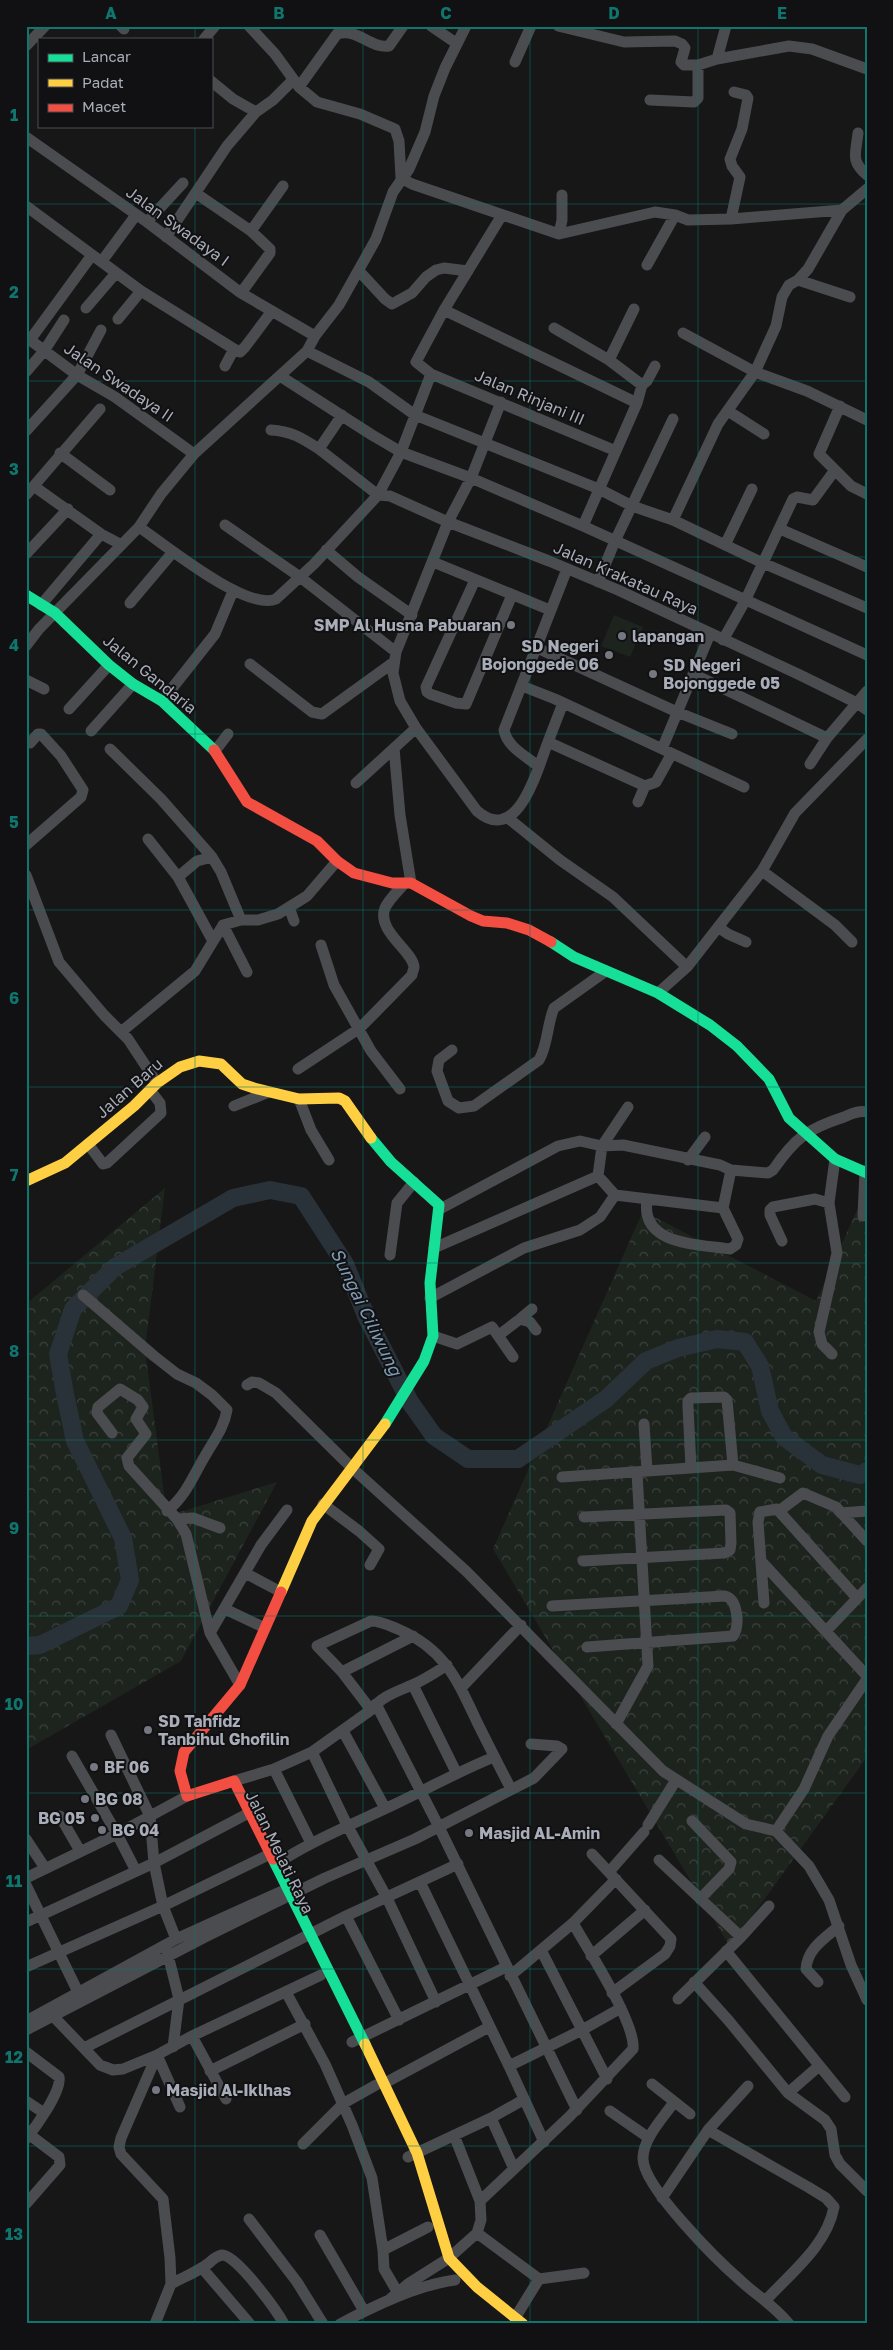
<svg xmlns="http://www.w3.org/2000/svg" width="893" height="2350" viewBox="0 0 893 2350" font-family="'Golos Text',sans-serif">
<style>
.grass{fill:#1d241e}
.forest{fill:url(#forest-crowns)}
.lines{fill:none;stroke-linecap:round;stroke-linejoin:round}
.river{stroke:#2a3239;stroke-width:18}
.street{stroke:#4b4c50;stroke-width:11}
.fast{stroke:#16e098;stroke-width:11}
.slow{stroke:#ffcf43;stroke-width:11}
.jam{stroke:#f24e42;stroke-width:11}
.grid{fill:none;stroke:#0f766e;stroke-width:1;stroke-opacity:0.55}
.poi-dot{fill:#757880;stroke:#111113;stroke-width:2}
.labels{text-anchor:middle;stroke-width:4;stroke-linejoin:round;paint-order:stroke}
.street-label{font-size:16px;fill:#a8adb8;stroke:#111113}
.poi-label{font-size:16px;font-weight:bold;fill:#a8adb8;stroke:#111113;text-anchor:start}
.water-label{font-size:18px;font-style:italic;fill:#7f9bb3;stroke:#111113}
.neatline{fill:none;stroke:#0f766e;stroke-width:2}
.grid-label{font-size:16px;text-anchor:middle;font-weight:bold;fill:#0f766e}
</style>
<defs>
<pattern id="forest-crowns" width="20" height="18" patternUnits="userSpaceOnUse" patternTransform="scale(1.25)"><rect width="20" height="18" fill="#1d241e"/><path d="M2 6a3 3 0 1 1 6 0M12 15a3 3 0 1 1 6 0" fill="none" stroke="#3b413d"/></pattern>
</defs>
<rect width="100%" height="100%" fill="#171717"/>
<path class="grass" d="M614,615L643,627L630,657L601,646Z"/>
<path class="forest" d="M165,1188L145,1349L167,1516L277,1482L181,1661L26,1750V1304Z
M867,1188V1757L730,1947L493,1549L643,1211L816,1301Z"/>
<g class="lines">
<path class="river" d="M26,1646L40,1645L119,1606L130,1580L123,1538L75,1441L65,1394L58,1354L73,1309L115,1267L233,1198L270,1190L301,1196L345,1264L367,1318L410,1402L434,1436L468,1459H518L606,1399L646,1361L678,1348L717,1339L745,1342L760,1366L770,1411L784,1437L822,1465L860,1475L867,1471"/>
<path class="street" d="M121,26L124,29
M249,26L275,54L299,87L317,102L360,114L395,129L399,141L401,178
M431,26L456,43
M558,26L624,42L675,41L682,44L685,48L681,62L684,65H698L717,59L726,26
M204,39L215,26
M26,46L45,26
M717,59L789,46L812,49L867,69
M515,62L531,26
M211,81L233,99L256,112
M299,87L337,34C357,27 370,49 389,46L403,26
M650,100L694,102L698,98V65
M858,133C856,153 850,161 867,175
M26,137L147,222L241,293L315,336
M401,178L412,184L559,234L655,212L675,215L688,220L731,219L842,210L867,189
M197,194L251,231L270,249V253L241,293
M26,206L141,291L234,349L240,352L245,347L272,311
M502,215L444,310L416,362L431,374L616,451
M731,219L740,177L732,166L730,159L742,129L748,98L746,95L734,92
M147,222L183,183
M251,231L283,186
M559,234L562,220V195
M166,237L227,146L256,112L273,100L293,80
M102,261L136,215
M647,265L675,215
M359,271L385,299L392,304L412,293L426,277L436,270L444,268L468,271
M798,280L850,297
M86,308L116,273
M444,310L637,403
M118,319L141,291
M554,328L609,360L642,385
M683,333L755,372L807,391L867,420
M26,337L77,375L115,397L194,454
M30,340L92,255
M307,351L369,382L415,415L599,489L632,506L673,520L763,563L867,608
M609,360L634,309
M225,366L234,349
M26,372L44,351L64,320
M280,376L372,435L401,452L471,478L583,526L867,655
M501,402L471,478L448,522L396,652L393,673L400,701L416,728L477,811C518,846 537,770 548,742
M728,411L764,434
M342,415L319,449L378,495
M271,430C291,431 302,438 319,449
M26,431L77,375L101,330
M60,453L110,490
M835,470L851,486L867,494
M35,487L101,534L120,544
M26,495L100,409
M378,495L390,496L448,522L549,561L618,590L800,675L857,703L867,710
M673,520L718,424L755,372L776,326L782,297L789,285L798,280L808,269L842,210
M225,525L300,577L396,652
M583,526L637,403L642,385L647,381L655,366
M139,527L161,494L194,454L307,351L315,336L339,305L376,239L393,192L409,169L425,132L434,96L445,68L466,26
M780,529L867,567
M725,545L752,489
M326,550L358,577L412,615
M26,554L68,509
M433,562L550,610
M475,580L426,687L427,692L430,694L456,703L466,704L512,595
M598,582L615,541L673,419
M130,603L173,552
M41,605L101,534
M723,640L745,601L793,499L797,497L813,500L835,470L819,454L840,406
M26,646L39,629L139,527C164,544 247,612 276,599L314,564L378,495L401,452L431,374
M535,647L677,712L732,734
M250,664L312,712L322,714L394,662
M693,674L827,738
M26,680L44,689
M522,686L555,699L744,787
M162,701L215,634L233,591
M563,703L548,742L645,786L656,782L671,755
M69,709L109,665
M91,731L133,684
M26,743H30L38,734H41L61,756L83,790L81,797L26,845
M394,748L400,815L411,883
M110,749L161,799L212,857L197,861L178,877L213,941
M662,749L710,634
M215,751L228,734
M810,764L827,738L867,691
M538,766C526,756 507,747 504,730L567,569
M356,783L416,728
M638,802L645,786
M508,818L560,860L613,897L687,967
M148,839L178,877
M212,857L221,872L241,920
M762,871L835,925L852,942
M26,875L59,962L104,1015L128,1039L157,1083
M289,907L294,921
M223,925L247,972
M718,927L728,934L746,942
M321,945L334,985L371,1051L400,1089
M658,993L687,967L762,871L795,813L867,739
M121,1032L195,971L223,925L241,920H258L278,914L307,896L337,861
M452,1050L439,1060L437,1071L448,1101L459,1108L474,1106L539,1060C548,1045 547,1024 554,1008L606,971
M298,1069L360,1028L412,975C412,972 414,970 414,967C413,951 376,931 385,908C389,899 399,890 405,883
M299,1099L311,1130L329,1160
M234,1106L269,1092
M88,1144L103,1164L107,1163L161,1113L160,1103L150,1090
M688,1160L705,1137
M598,1176L615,1195L723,1208L731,1170
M647,1200C640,1246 699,1244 730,1249L736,1245L738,1239L723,1208
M440,1209L558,1146L580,1141L602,1146L623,1145L720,1165L731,1170L768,1173L773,1170C795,1138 807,1129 844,1117C851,1114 859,1110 867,1112
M863,1216L865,1171
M782,1241L770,1215V1210L773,1207L815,1199L829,1203
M434,1248L598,1176L602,1146L628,1107
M390,1255L397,1203L414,1182
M83,1295L154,1356L177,1374L196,1383L212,1395L227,1410C224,1428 214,1440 205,1456C193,1476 186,1496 167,1511
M430,1298L524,1248L580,1230L600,1217L615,1195
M520,1319L532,1309
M499,1335L520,1319L530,1322L536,1330
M433,1336L457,1344L492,1327L513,1357
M832,1354L822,1344L819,1332L837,1253L829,1203L835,1159
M247,1385L252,1382L259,1383L276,1393L351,1467L466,1571L663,1771L746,1824L776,1831L809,1866L829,1900L851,1965L867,2000
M644,1424L647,1470
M112,1433L97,1413L98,1407L120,1389L138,1400L143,1407L136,1419L146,1434L127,1458L129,1466L177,1519L186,1534L210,1633L240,1685
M691,1467L688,1407V1401L691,1398L724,1397L727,1400L733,1465
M562,1477L733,1465L780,1478
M323,1504L359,1531L379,1549L370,1565
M779,1511L803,1493L836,1507L867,1541
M841,1513L867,1511
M177,1519L193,1518L220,1528
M583,1561L724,1553L730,1550L731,1543L730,1513L726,1510L584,1517
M761,1561L867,1676
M245,1573L281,1592
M764,1603L758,1522L760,1512L777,1509L857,1598
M552,1606L725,1596C738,1599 740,1626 733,1636L587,1647
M225,1609L265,1628
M827,1630L867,1588
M210,1633L261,1545L287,1510
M342,1672L413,1636
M413,1685L456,1772
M462,1687L521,1625
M376,1704L439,1827L577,2110
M371,1710L342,1672L317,1646L371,1621C381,1621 390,1626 400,1630C446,1650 458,1682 478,1724C489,1746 500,1768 511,1789
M616,1724L648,1666L637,1473
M343,1731L385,1808
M111,1735L150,1816L154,1863L163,1906L176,1939
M312,1752L347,1825L387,1898L436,2002
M72,1756L117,1834L136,1871
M274,1769L311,1843
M234,1781L274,1769L312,1752L371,1710C382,1696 396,1692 412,1685C424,1680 436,1672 447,1665
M60,1816L80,1851
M692,1821L731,1862L729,1869L700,1899
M648,1825L676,1780
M776,1831L804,1789L828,1736L867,1679
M26,1839L45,1868
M592,1854L671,1939L670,1946L665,1954L612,1993
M659,1860L741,1937
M276,1864C313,1840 353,1824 393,1805C427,1789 459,1771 494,1757
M609,1872L644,1832
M26,1878L117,1834L187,1796
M420,1882L509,2066L582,2030L607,2079
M26,1885L78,1992
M346,1916L399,2020
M26,1922L154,1863L245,1815
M541,1950L582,2030L621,2008
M167,1951L179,1999L173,2047
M726,1951L845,2097
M591,1956L645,1910
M26,1967L163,1906L266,1856
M510,1976L573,1923L616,1879
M694,1982L729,2021L788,2093L825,2120L831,2129L835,2155L840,2164L867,2191
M818,1982L806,1969C807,1949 825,1938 839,1926
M286,1992L325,2064L352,2125L372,2178L383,2250L384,2269L398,2293
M678,1999L741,1937L769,1906
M53,2016L100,2065L113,2070L123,2069L157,2055L192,2036L321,1975
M26,2021L176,1939L289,1888
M26,2030L203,1938L325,1878L415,1839L534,1778L562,1749L557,1746L531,1744
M192,2036L226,2099
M352,2042L506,1967
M84,2048L346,1916L458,1864
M26,2052L59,2077C62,2091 35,2128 26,2139
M157,2055L180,2107
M509,2066L544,2142
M210,2071L305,2024
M385,2083L489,2027
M652,2084L690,2114
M788,2093L819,2066
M26,2101L44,2113
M674,2102C664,2117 643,2138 643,2158C642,2186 718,2261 741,2281C757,2296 775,2306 789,2324
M610,2111L649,2138
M491,2118L514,2169
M708,2130L808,2187L826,2198L834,2207C827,2245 792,2272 766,2300
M454,2135L480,2201
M303,2144L344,2103L376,2085
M408,2157L491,2118L523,2100
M662,2198L708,2130L748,2086
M26,2204L60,2165L59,2157L30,2135
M249,2219L297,2282L323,2324
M477,2233L539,2279L584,2273
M320,2235L364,2311
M383,2250L428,2227
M202,2268L250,2324
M171,2284C184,2277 197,2272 209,2263C212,2260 217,2256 222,2255C236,2254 277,2311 284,2324
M389,2300L408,2284L449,2258L477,2233L481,2220L480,2201L569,2117L633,2049C636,2023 588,1950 573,1923
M515,2318L539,2279
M155,2324L171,2284L170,2258L163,2199L121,2154L119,2147L121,2138L157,2055
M340,2324C374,2306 417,2285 455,2280"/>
<path class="fast" d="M26,595L55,613L109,665L133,684L162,701L214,750
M551,942L574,957L658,993L710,1025L737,1046L769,1079L789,1118L835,1159L867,1173
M371,1138L391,1162L439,1205L430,1283L433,1336L424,1361L385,1424
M273,1859L365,2044"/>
<path class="slow" d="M26,1181L65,1163L134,1106L157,1083L180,1067L199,1061L221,1064L242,1084L254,1088L299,1099L339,1098L345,1101L371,1138
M281,1592L312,1521L385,1424
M365,2044L417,2153L449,2258L477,2287L523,2324"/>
<path class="jam" d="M214,750L247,802L317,841L337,861L354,873L392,883H411L471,916L483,921L507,923L529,930L551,942
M273,1859L234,1781L187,1796L180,1771L184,1752L240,1685L281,1592"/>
</g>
<path class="grid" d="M195,26V39M363,26V2324M530,26V2324M698,26V2324M195,126V2324M26,204H867M26,381H867M26,557H867M26,734H867M26,910H867M26,1087H867M26,1263H867M26,1440H867M26,1616H867M26,1793H867M26,1969H867M26,2146H867"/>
<g class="poi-dot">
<circle cx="511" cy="625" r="5"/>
<circle cx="622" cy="636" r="5"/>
<circle cx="609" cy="655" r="5"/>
<circle cx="653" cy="674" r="5"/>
<circle cx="148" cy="1730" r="5"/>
<circle cx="94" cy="1767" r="5"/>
<circle cx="85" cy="1799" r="5"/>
<circle cx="95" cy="1818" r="5"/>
<circle cx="102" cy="1830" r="5"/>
<circle cx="469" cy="1833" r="5"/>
<circle cx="156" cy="2090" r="5"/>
</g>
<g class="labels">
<g class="street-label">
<text transform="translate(178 226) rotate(36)" y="6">Jalan Swadaya I</text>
<text transform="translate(119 382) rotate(34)" y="6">Jalan Swadaya II</text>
<text transform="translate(530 397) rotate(23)" y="6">Jalan Rinjani III</text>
<text transform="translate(626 578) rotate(24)" y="6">Jalan Krakatau Raya</text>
<text transform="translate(150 674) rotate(39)" y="6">Jalan Gandaria</text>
<text transform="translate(129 1088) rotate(-41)" y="6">Jalan Baru</text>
<text transform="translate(280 1852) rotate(64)" y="6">Jalan Melati Raya</text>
</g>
<g class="poi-label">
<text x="501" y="631" text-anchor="end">SMP Al Husna Pabuaran</text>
<text x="632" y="642">lapangan</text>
<text x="599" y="652" text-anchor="end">SD Negeri<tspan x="599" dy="18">Bojonggede 06</tspan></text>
<text x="663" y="671">SD Negeri<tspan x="663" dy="18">Bojonggede 05</tspan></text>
<text x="158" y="1727">SD Tahfidz<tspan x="158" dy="18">Tanbihul Ghofilin</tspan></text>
<text x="104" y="1773">BF 06</text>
<text x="95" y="1805">BG 08</text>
<text x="85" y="1824" text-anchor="end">BG 05</text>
<text x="112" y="1836">BG 04</text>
<text x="479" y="1839">Masjid AL-Amin</text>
<text x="166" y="2096">Masjid Al-Iklhas</text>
</g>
<g class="water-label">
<text transform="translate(366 1312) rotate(64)" y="6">Sungai Ciliwung</text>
</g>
</g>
<rect width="893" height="2350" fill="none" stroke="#111113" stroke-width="55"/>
<rect x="38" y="38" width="175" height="90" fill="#111113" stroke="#4d4f55"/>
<rect x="48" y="54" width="25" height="8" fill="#16e098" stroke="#4d4f55"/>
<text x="82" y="62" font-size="15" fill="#a8adb8">Lancar</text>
<rect x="48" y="79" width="25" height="8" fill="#ffcf43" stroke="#4d4f55"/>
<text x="82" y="88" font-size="15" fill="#a8adb8">Padat</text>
<rect x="48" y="104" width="25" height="8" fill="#f24e42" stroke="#4d4f55"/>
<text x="82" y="112" font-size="15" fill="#a8adb8">Macet</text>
<rect x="28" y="28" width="838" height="2294" class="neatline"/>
<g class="grid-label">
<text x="111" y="19">A</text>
<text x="279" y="19">B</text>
<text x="446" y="19">C</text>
<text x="614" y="19">D</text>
<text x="782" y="19">E</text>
<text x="14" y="121">1</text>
<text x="14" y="298">2</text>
<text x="14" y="475">3</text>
<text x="14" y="651">4</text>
<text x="14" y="828">5</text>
<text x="14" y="1004">6</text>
<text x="14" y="1181">7</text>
<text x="14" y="1357">8</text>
<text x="14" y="1534">9</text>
<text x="14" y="1710">10</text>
<text x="14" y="1887">11</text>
<text x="14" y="2063">12</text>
<text x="14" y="2240">13</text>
</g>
</svg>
